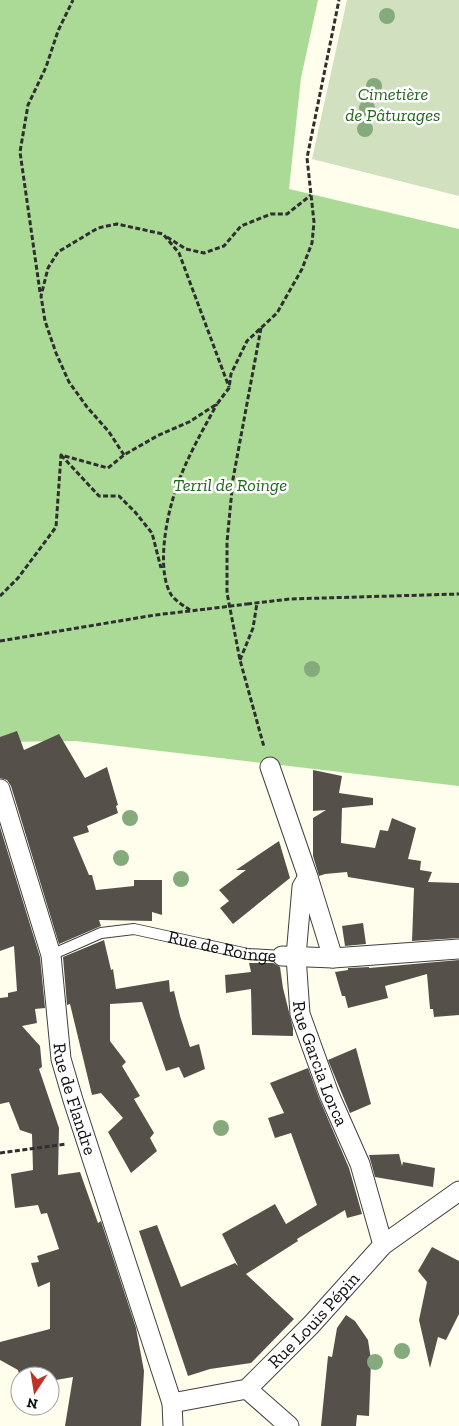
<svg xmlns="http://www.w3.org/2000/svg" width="459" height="1426" viewBox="0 0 459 1426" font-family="'Zilla Slab',serif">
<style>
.forest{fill:#abda97}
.cemetery{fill:#d1e0bf}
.building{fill:#56504a}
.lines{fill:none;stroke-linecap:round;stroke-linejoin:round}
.lane-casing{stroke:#404040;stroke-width:12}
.street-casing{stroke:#404040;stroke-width:21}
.path{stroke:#2f2f2f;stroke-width:3;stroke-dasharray:5 2.5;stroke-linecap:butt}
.lane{stroke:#fff;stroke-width:10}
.street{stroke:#fff;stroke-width:19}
.path-bridge{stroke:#2f2f2f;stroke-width:3;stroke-dasharray:5 2.5;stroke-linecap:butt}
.tree{fill:#85aa7b}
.labels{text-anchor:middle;stroke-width:5;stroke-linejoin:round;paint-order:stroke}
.park-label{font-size:18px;font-style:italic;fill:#22651d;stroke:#fff}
.street-label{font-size:18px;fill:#0d0d0d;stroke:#fff}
</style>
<rect width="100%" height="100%" fill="#fffeed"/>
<path class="forest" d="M0,0H318L301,78L289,189L459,229V786L76,741L0,742Z"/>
<path class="cemetery" d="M347,0H459V196L312,159Z"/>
<path class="building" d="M17,731L24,750L59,734L85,778L107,767L118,805L116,806L118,813L87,826L89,832L73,837L89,875H92L96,890L134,886V880H162V915L152,912V921L99,920L101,926L59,944L11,786L7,780L0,778V737Z
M313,770L342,776L339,793L373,798V805L342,808L341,843L375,848L380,830L388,831L392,818L416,828L408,859L421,861L420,870L432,872L428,882L459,883V938L412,941L414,888L348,877L347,872L325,874L319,876L313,856V818L326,810L313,811Z
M0,827L40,957L45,1008L35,1009L37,1023L22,1026L40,1046L42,1067L39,1069L59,1128L58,1175L80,1172L98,1223L101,1221L136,1328L144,1371L141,1426H65L73,1377L50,1381V1376L20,1377L18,1370L0,1360V1342L50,1329V1282L38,1287L31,1263L39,1262L37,1256L59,1249L47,1213L41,1214L38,1205L15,1208L11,1174L33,1170L32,1134L20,1130L9,1102L0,1104V998L8,997V993L17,991L14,946L0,951Z
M279,841L290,878L233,924L220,908L229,901L219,890L246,870H236Z
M363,923L366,944L345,946L342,926Z
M104,940L111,970L113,969L116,989L169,980L170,992L174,991L180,1016L190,1047L199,1044L205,1069L184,1078L179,1067L166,1071L142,1002L110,1004V1041L126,1062L122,1066L140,1096L134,1099L154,1133L150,1138L157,1151L131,1173L108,1132L123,1118L101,1093L92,1095L70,1004L67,1005L63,957Z
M459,960V1015L434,1017L433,1009H430L427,974L385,986L388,998L348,1008L345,996H342L335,972L348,970V968L369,967V968Z
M249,963H273L280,967L283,988L293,1028V1036L252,1035L251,989L226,993L225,975L251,972Z
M356,1048L371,1104L350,1113L328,1060Z
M308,1068L319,1098L349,1168L362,1214L347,1218L345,1210L297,1239L298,1241L246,1274L294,1319L251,1363L210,1369L188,1376L139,1231L157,1225L181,1287L235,1263L238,1266L222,1234L275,1204L286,1224L317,1205L291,1133L275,1138L268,1118L284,1113L270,1083Z
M399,1154L402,1166L403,1162L435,1168L433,1187L375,1177L369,1155Z
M432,1247L459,1261V1314L446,1340L438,1337L430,1368L419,1320L427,1282L418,1271Z
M346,1315L355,1321L368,1340L371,1360L369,1416L357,1415L356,1426H321L328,1356L332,1357L337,1328Z"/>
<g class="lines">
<defs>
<g id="lane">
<path id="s1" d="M51,955L101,933L134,929L248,954L282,956"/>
</g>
<g id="street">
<path d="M270,767L308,877L333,958"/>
<path id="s2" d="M0,789L51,955L61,1059L73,1100L172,1403L173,1426"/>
<path id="s3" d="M308,877L302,887L296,956L300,1014L329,1094L360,1164L383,1245"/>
<path d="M282,956L333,958L459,949"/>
<path d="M247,1389L289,1426"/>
<path id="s4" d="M172,1403L247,1389L311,1325L383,1245L459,1191"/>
</g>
</defs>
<use href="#lane" class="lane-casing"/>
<use href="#street" class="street-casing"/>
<path class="path" d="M167,237L186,249L204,253L224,246L241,226L271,214H287L311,195
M40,292L20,152L28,105L46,67L58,31L73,0
M261,328L233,479L227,542V593L240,660L264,747
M61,455L99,496H119L135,512L152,533L161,568
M124,455L109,432L87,407L69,382L56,353L45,321L41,296L48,268L58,252L98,228L117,224L163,234L179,253L229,387
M0,596L18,578L56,527L61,455L108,468L124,455L157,436L189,422L217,404L229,388L231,374L247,341L277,313L302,269L312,243L314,222L307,158L339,0
M247,604L290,599L459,594
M190,610C184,606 176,601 172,596C157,574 165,526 172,502C181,468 200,435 217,404
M0,641L155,615L207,609
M240,660L253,628L257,603
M0,1153L66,1144"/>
<use href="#lane" class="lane"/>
<use href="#street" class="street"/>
<path class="path-bridge" d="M207,609L247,604"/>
</g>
<g class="tree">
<circle cx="387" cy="16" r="8"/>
<circle cx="374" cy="86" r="8"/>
<circle cx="367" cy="108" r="8"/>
<circle cx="365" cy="129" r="8"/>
<circle cx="312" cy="669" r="8"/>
<circle cx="130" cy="818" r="8"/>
<circle cx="121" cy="858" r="8"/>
<circle cx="181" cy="879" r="8"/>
<circle cx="221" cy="1128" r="8"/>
<circle cx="402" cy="1351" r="8"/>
<circle cx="375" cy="1362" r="8"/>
</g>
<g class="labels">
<g class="park-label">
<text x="393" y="100">Cimetière<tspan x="393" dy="21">de Pâturages</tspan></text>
<text x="230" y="491">Terril de Roinge</text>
</g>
<g class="street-label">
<text dy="6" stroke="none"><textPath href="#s1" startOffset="178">Rue de Roinge</textPath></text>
<text dy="6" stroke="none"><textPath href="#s3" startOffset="192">Rue Garcia Lorca</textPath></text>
<text dy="6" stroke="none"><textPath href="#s2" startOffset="320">Rue de Flandre</textPath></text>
<text dy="6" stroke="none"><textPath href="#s4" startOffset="172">Rue Louis Pépin</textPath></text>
</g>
</g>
<g transform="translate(35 1391) rotate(192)"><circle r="24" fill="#ffffff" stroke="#9e9e9e"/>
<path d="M0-4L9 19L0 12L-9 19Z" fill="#bd3425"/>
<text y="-8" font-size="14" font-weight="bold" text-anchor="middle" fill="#0d0d0d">N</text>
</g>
</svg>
